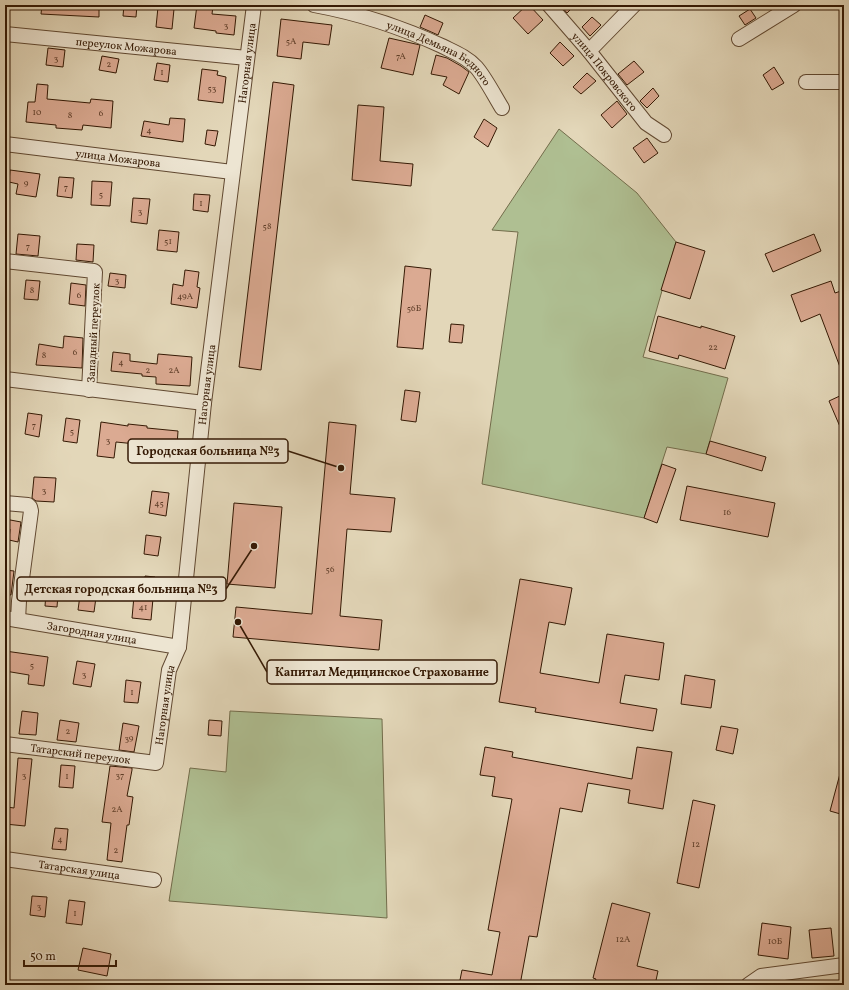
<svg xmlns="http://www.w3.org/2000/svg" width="849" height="990" viewBox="0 0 849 990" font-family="Vollkorn,serif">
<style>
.green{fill:#afbf92;stroke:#726c4b}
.building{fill:#dbaa92;stroke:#341904}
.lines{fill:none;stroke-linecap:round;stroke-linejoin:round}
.minor-casing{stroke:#604831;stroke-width:16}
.minor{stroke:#ede5d2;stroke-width:14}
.labels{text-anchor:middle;stroke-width:4;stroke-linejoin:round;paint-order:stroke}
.number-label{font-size:9px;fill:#5e3d28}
.street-label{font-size:11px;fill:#341904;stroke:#ede5d2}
.leader{fill:none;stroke:#341904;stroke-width:1.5}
.callout-dot{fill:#341904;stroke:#ede5d2;stroke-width:1.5}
.callout{fill:#ede5d2;stroke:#341904;stroke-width:1.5}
.callout-label{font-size:12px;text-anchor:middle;font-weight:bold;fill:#341904}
</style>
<rect width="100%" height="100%" fill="#e3d7b9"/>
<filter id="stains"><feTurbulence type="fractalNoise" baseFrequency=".005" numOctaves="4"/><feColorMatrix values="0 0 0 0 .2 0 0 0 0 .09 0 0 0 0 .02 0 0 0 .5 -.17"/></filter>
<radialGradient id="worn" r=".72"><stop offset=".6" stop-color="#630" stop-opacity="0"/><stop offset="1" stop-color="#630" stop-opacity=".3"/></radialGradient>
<path class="green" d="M559,129L637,193L676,242L643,357L728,378L706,454L667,447L644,518L482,484L518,232L492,230Z
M230,711L382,719L387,918L169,901L190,768L226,772Z"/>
<path class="building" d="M42,5H99V17L41,14Z
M124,5H137L136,17L123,16Z
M197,5L213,6L212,14L236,16L234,35L216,33V31L194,28Z
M527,5H529L543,20L528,34L513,18Z
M560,5H575L567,13Z
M158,7L174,9L172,29L156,27Z
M750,9L756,18L745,25L739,16Z
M425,15L443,23L438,35L420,27Z
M592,17L601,25L590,36L582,27Z
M281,19L332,25L329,45L303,42L301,59L277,56Z
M389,38L420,45L413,75L381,68Z
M560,42L574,56L563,66L550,53Z
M48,48L65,50L63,67L46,65Z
M436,55L447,58L461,66L469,72L459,94L443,85L447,77L431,74Z
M102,56L119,59L116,73L99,70Z
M634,61L644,72L627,85L618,74Z
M157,63L170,65L168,82L154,80Z
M774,67L784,83L772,90L763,75Z
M202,69L218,71L217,75L226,77L223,103L198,100Z
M587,73L596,81L581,94L573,87Z
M273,82L294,85L261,370L239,367Z
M37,84L48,85L47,99L90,103L91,99L113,101L111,128L83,125L82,130L56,128V125L26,122L28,102H35Z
M653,88L659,96L647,108L640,101Z
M617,101L627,114L612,128L601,115Z
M358,105L384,107L380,161L413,164L411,186L352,180Z
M170,118L185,119L183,142L141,136L144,121L169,125Z
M484,119L497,128L488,147L474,137Z
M207,130L218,131L215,146L205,144Z
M647,138L658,153L644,163L633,148Z
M10,170L40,174L36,197L16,194L18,184L9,182Z
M59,177L74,178L72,198L57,196Z
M92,181L112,182L110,206L91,205Z
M194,194L210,195L208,212L193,210Z
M133,198L150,199L147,224L131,222Z
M159,230L179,232L177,252L157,250Z
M18,234L40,236L38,256L16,254Z
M814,234L821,251L773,272L765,254Z
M676,242L705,251L690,299L661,290Z
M77,244L94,245L93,262L76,260Z
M405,266L431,269L423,349L397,347Z
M185,270L199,272L197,287L200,288L197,308L171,304L173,284L183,286Z
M110,273L126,275L125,288L108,286Z
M26,280L40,281L38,300L24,299Z
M831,281L835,293L844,290V375H843L820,314L801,322L791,295Z
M71,283L86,285L85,306L69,304Z
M658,316L701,328V326L735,336L725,369L679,355L678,359L649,351Z
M451,324L464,325L462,343L449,342Z
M64,336L83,338L82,368L36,365L39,344L63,348Z
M113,352L130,354V361L157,364L158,354L192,357L190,386L156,384V377L142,376V374L111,371Z
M405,390L420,392L416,422L401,420Z
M844,394V436L829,401Z
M28,413L42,415L39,437L25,434Z
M66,418L80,420L77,443L63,441Z
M101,422L128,426V424L147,426V428L178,431L176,461L155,459L156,446L116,442L114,458L97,456Z
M329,422L356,425L350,494L395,498L391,532L347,529L340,616L382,620L379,650L233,637L236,607L312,614Z
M710,441L766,457L762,471L706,454Z
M662,464L676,469L657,523L644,518Z
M34,477L56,478L54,502L36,501L32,498Z
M687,486L775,503L768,537L680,520Z
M152,491L169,493L166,516L149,513Z
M234,503L282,507L275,588L227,584Z
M5,519L21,522L18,542L9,540L10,529H5Z
M146,535L161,537L158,556L144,554Z
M5,570L14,571L11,595L5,594Z
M145,576L155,577L151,620L132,618L134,596H143Z
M520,579L572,588L565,625L549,622L540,673L599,683L607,634L664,643L659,680L625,675L620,703L657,709L653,731L535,712L536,708L499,702Z
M47,581L59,583L57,607L45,606Z
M81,588L97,590L94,612L78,610Z
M5,651L48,657L44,686L28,684L29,675L5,671Z
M77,661L95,664L91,687L73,684Z
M685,675L715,680L711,708L681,704Z
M126,680L141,682L138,703L124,702Z
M22,711L38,713L36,735L19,734Z
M60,720L79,723L76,742L57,740Z
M209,720L222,721L221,736L208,735Z
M123,723L139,726L134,752L119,750Z
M721,726L738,729L733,754L716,750Z
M485,747L513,752L512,757L632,779L637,747L672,752L663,809L628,803L630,790L588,783L582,812L560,808L537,937L529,936L520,985H459L462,970L492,975L500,932L488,930L512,799L492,796L495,777L480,775Z
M18,758L32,759L25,826L5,824L7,807L14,808Z
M61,765L75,766L73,788L59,787Z
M110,766L132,768V770L127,796L133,797L129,825H127L122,862L107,860L111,823L102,822Z
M841,770L844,771V815L830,811Z
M693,800L715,805L699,888L677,883Z
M55,828L68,829L66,850L52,849Z
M32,896L47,897L45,917L30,915Z
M69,900L85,902L82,925L66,923Z
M612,903L650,913L637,966L658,971L655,985H594L596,979L593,978Z
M762,923L791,927L788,959L758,955Z
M831,928L834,956L812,958L809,930Z
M83,948L111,954L107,976L78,970Z"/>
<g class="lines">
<defs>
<g id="minor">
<path id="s1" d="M314,5C358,13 401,27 442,46C454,52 467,57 476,67C485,77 494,95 502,108"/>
<path id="s2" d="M549,5L589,51L646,123L664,135"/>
<path id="s3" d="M5,34L247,58"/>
<path d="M739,39L794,5"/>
<path d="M589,51L634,5"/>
<path d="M806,82H844"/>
<path id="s4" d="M5,144L232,172"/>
<path d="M5,261L94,271L95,272L89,390"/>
<path d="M5,379L204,403"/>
<path d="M5,503L28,505L30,507L31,511L19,601L18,620"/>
<path id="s5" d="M5,618L179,647"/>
<path id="s6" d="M5,744L156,763L169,670L179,647L204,403L254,5"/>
<path id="s7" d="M5,859L154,880"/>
<path d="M748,985L761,976L844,965"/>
</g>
</defs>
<use href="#minor" class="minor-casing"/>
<use href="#minor" class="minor"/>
</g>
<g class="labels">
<g class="number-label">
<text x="226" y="28">3</text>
<text x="291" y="44">5А</text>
<text x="401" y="59">7А</text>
<text x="56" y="61">3</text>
<text x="109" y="67">2</text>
<text x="162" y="75">1</text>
<text x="212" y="91">53</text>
<text x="37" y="115">10</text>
<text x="101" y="116">6</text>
<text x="70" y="118">8</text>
<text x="149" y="133">4</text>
<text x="26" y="186">9</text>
<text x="66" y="190">7</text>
<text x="101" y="197">5</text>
<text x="201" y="206">1</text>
<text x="140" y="214">3</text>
<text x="267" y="229">58</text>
<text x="168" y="244">51</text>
<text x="28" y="249">7</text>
<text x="117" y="283">3</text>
<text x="32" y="293">8</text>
<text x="79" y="298">6</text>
<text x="185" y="299">49А</text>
<text x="414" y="311">56Б</text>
<text x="713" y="350">22</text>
<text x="75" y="355">6</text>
<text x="44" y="358">8</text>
<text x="121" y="365">4</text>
<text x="148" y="373">2</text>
<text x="174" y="373">2А</text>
<text x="34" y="428">7</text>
<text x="72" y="434">5</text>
<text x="108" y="443">3</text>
<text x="44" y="493">3</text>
<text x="159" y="506">45</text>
<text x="727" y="515">16</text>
<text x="330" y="572">56</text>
<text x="143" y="610">41</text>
<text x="32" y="668">5</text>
<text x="84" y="677">3</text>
<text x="132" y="695">1</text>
<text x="68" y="734">2</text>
<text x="129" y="741">39</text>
<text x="24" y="778">3</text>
<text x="120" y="778">37</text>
<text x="67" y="779">1</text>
<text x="117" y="812">2А</text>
<text x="60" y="842">4</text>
<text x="696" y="847">12</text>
<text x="116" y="853">2</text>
<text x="39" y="909">3</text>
<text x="75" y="916">1</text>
<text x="623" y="942">12А</text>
<text x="775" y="944">10Б</text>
</g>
<g class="street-label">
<text dy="4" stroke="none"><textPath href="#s3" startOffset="122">переулок Можарова</textPath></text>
<text dy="4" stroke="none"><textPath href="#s1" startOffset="136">улица Демьяна Бедного</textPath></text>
<text dy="4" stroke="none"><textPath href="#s6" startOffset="859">Нагорная улица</textPath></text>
<text dy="4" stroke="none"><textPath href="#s2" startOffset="87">улица Покровского</textPath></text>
<text dy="4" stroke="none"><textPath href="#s4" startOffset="114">улица Можарова</textPath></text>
<text transform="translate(93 333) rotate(-87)" y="4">Западный переулок</text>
<text dy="4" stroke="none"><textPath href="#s6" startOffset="535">Нагорная улица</textPath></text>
<text dy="4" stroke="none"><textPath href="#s5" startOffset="88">Загородная улица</textPath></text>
<text dy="4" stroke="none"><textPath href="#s6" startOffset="211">Нагорная улица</textPath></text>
<text dy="4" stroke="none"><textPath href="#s6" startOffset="76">Татарский переулок</textPath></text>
<text dy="4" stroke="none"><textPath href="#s7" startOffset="75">Татарская улица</textPath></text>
</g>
</g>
<path class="leader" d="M341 468L288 451M254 546L226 589M238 622L267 672"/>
<g class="callout-dot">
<circle cx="341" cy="468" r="4"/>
<circle cx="254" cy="546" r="4"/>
<circle cx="238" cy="622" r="4"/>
</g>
<g class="callout">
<rect x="128" y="439" width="160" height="24" rx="4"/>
<rect x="17" y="577" width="209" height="24" rx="4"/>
<rect x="267" y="660" width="230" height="24" rx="4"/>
</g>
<g class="callout-label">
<text x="208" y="455">Городская больница №3</text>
<text x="121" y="593">Детская городская больница №3</text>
<text x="382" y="676">Капитал Медицинское Страхование</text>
</g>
<rect width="849" height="990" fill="none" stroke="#e3d7b9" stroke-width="20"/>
<rect x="6" y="6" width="837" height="978" fill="none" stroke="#341904" stroke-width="2"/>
<rect x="10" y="10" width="829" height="970" fill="none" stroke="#341904"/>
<path d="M24 960v6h92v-6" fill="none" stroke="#341904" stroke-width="2"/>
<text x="30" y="960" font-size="12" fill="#341904" stroke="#ede5d2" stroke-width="3" paint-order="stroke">50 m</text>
<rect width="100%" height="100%" filter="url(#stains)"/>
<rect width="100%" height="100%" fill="url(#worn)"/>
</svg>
